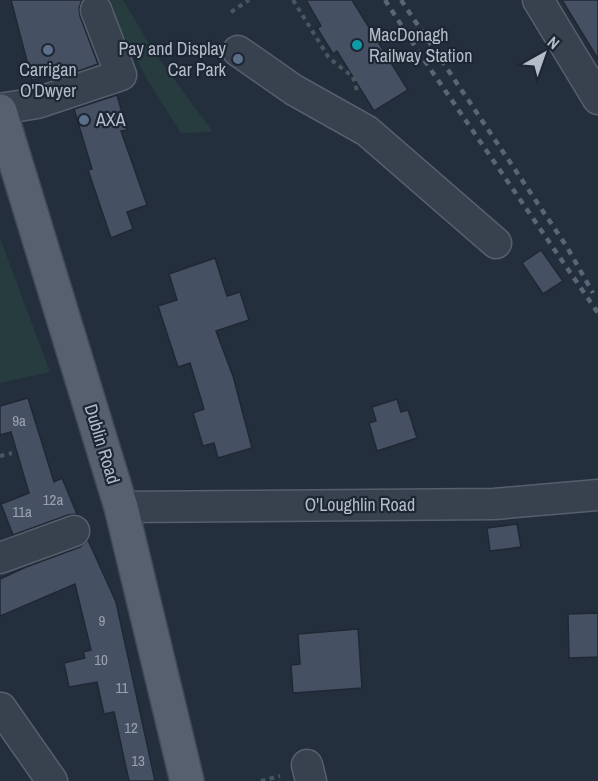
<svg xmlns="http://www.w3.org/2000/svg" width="598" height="781" viewBox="0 0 598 781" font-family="'Archivo Narrow',sans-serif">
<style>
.green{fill:#263c3f}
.building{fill:#455162;stroke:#1f2835;stroke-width:1.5}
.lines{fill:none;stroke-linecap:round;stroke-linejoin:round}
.minor-casing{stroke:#565f6c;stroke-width:33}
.major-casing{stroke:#414a57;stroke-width:36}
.path{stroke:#44595c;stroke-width:4;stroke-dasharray:4.5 4.5;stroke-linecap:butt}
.minor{stroke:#38414e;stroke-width:30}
.major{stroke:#56606e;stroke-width:33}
.rail{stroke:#5a6575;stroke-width:4.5;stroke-dasharray:6 6;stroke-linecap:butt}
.culture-dot{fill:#0f9aa8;stroke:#1d2633;stroke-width:2}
.service-dot{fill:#5c6f8a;stroke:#1d2633;stroke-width:2}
.labels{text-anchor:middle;stroke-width:4.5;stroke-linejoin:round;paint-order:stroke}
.number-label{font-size:15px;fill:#98a1af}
.poi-label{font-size:18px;fill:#b4bcc9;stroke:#1d2633;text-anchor:start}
.street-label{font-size:18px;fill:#b4bcc9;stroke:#1d2633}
</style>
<rect width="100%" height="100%" fill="#242f3e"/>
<path class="green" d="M105,0H123L156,55L213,132L181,133L147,79Z
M0,238L50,372L0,383Z"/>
<path class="building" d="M11,0H82L79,8L80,16L98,64L65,76L64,72L32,80Z
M306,0H352L408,90L374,111L337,51L333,54L317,28L321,26Z
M562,0H598V59Z
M117,95L127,130L121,131L147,205L127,212L133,229L111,238L88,170L92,169L74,109Z
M541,250L563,281L543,294L522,263Z
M215,258L227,296L240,292L249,320L216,331L233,376L252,448L218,458L214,443L203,446L193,413L204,409L190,363L178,367L158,306L177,300L169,274Z
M28,398L54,482L62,478L77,514L68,515L13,535L1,504L29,493L11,432L0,435V406Z
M397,399L401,412L408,410L417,438L377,451L369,423L376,421L372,407Z
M517,524L521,547L490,551L487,528Z
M88,540L116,602L155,781H129L114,712L104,714L97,682L69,687L64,663L85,658L83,652L91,650L75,584L0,616V579L26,567L80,547Z
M598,613V657L569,658L568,614Z
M358,629L362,688L293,693L291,665L300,664L298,634Z"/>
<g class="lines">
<defs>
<path id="minor" d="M538,0L598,99
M238,51L294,90L367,131L496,243
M0,109L37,103L121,75L96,10
M121,507L494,504L598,495
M0,558L74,531
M1,708L52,781
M307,765L311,781"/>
<path id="major" d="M0,111L121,507L187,781"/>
</defs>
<use href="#minor" class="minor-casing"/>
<use href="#major" class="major-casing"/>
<path class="path" d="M293,0L329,58L353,77L357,91
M231,12L249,0
M0,456L12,453
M261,781L280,776"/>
<use href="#minor" class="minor"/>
<use href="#major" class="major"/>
<path class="rail" d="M385,0L418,51L598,313
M401,0L567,247L593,293"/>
</g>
<circle class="culture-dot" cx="357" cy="45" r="6"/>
<g class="service-dot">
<circle cx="48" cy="50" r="6"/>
<circle cx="238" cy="59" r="6"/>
<circle cx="84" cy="120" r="6"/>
</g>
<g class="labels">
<g class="number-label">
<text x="19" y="426">9a</text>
<text x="53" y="505">12a</text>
<text x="22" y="517">11a</text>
<text x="102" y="626">9</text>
<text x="101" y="665">10</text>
<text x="122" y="693">11</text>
<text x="131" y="733">12</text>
<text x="138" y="766">13</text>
</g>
<g class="poi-label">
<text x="369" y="41">MacDonagh<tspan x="369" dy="21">Railway Station</tspan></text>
<text x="226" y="55" text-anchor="end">Pay and Display<tspan x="226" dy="21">Car Park</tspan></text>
<text x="48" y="76" text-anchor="middle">Carrigan<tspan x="48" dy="21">O'Dwyer</tspan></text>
<text x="96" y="126">AXA</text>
</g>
<g class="street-label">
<text transform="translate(102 444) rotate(73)" y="6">Dublin Road</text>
<text x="360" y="511">O'Loughlin Road</text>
</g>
</g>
<g transform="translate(544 54) rotate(40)" stroke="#1d2633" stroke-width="4.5" paint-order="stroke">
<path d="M0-4.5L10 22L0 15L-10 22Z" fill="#b4bcc9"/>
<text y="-9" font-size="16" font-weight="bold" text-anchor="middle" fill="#b4bcc9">N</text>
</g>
</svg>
